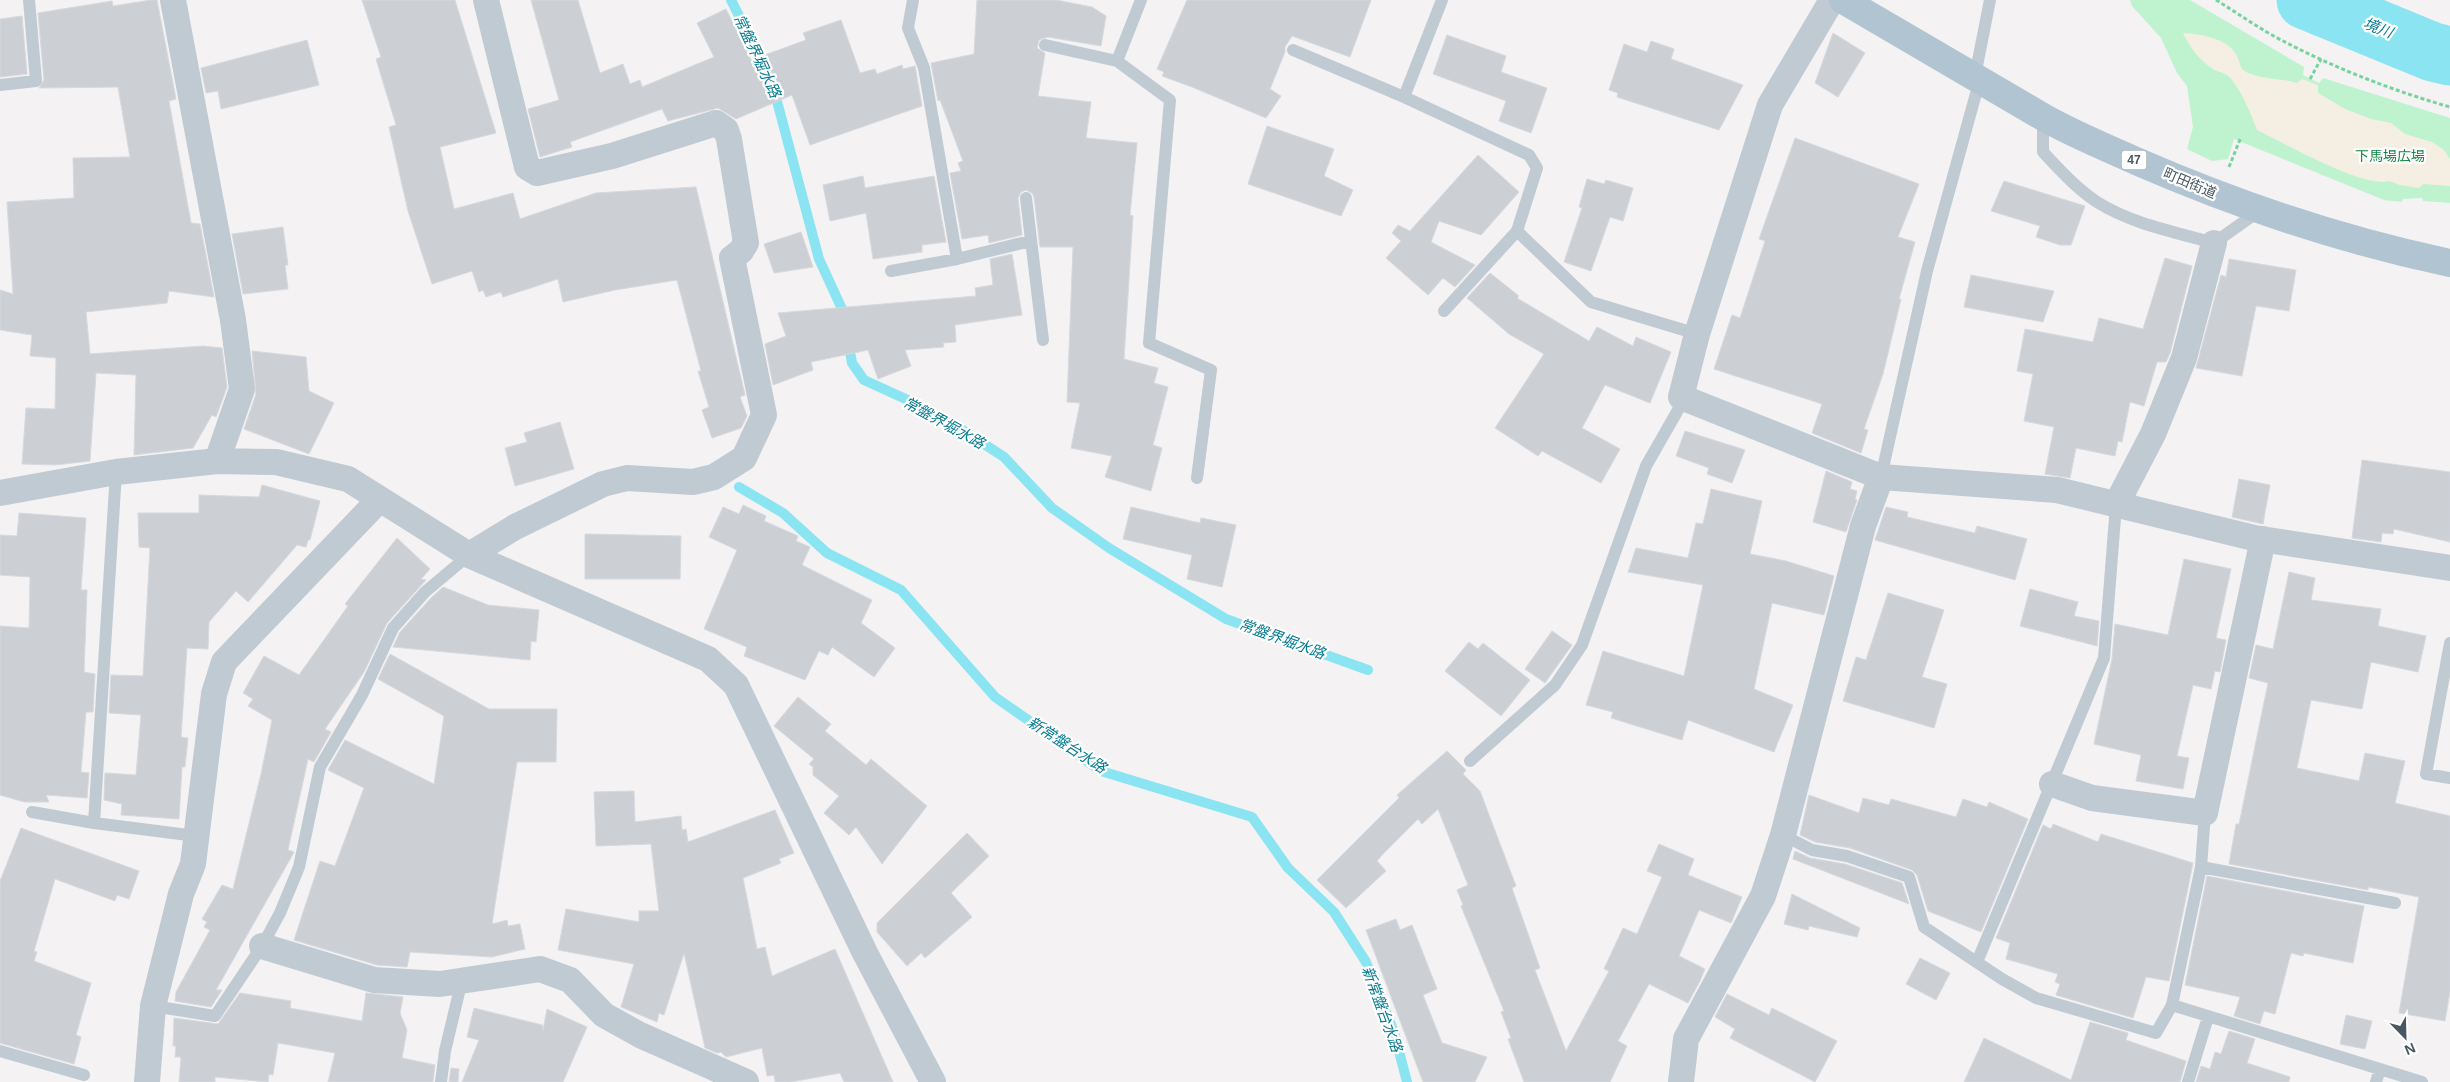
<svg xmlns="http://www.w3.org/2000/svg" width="2450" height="1082" viewBox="0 0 2450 1082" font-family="Arial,'Noto Sans JP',sans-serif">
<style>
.green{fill:#bff3d0}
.sand{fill:#f5eee3}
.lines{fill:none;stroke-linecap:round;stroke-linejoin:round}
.stream{stroke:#8ae4f2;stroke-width:10}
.river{stroke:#8ae4f2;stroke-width:59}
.building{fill:#ccd0d5;stroke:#d6d9de}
.path{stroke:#75d49e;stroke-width:3;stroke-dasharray:4 2.5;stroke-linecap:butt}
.service{stroke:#bfcad2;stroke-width:12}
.minor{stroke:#bfcad2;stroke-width:26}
.primary{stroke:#b1c4d2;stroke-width:28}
.labels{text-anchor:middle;stroke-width:4.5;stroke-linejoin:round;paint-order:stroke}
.shield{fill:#fff;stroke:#7f8990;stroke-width:1}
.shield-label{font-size:12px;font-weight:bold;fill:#485761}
.park-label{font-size:14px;fill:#128443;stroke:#fff}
.street-label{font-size:14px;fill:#485761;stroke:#fff}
.water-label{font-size:15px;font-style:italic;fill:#067c8f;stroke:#fff}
</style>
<rect width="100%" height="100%" fill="#f4f2f2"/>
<path class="green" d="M2130,0H2190L2304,67L2303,75L2319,83L2323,78L2450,118V203L2423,201L2422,198L2403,199L2402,202L2384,200L2234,139L2228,159L2212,161L2187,149L2193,127L2187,86L2177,73L2161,38L2132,6Z"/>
<path class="sand" d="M2183,33C2200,34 2226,38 2236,54C2241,63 2238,68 2248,73C2265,80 2281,78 2297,83L2302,79L2318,85V93L2345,109L2371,119L2391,123L2405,134L2432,142L2444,150L2450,159V186L2423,184L2419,188L2400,185L2389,181C2364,189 2284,143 2257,130C2252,116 2239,84 2227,75C2223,72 2217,72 2213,69C2200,61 2189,46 2183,33Z"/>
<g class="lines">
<path class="stream" d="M731,0L766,69
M774,90L819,259L842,309L844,319
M848,341L852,363L864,380L910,401L958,427L1004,457L1052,508L1109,548L1226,619L1368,670
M739,487L783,513L827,553L901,590L995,697L1101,771L1252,817L1288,868L1334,912L1366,962L1394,1032L1407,1082"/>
<path class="river" d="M2306,0L2433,52L2450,56"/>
</g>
<path class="building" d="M151,0H157L176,99L169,101L191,223L200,224L214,297L169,291L167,303L86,312L90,354L203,346L222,348L227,387L216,417L212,415L193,448L134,455L136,375L96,373L90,461L55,465L22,464L26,408L55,409L56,358L30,356L32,335L0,330V290L13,294L7,202L74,198L73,158L130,157L118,87L39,88L44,80L38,13L112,1L113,6Z
M362,0H455L496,133L440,147L454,209L513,193L520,219L596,193L696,187L745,395L740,397L747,416L741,428L712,438L702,410L709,407L698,371H701L677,280L615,290L563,302L558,279L503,297L501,292L486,297L483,290L479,292L472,271L432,284L408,211L389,127L396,125L376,59L381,57Z
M531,0H578L600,73L623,64L630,84L640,80L642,87L714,57L697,23L726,9L751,60L806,40L803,33L841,20L860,73L875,69L877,74L902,65L903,69L915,66L922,106L810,145L792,95L736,119L718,108L668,121L662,109L570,142L572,147L540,157L528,109L559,100Z
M977,0H1056L1092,7L1106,16L1101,46L1048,37L1039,40L1037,48L1045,53L1038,96L1091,102L1086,138L1137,143L1130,215L1133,216L1124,359L1158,368L1154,383L1168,387L1153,445L1162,448L1151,491L1105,477L1112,456L1071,448L1080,403L1067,402L1073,247H1040L1034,197L1032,193L1026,190L1021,192L1018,198L1022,235L989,243L988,235L962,239L950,173L961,171L958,163L963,161L940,100L938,101L931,63L974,54Z
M1187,0H1371L1350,57L1292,36L1285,47V52L1270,89L1281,96L1266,118L1192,87L1162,76L1164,72L1157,69Z
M22,16L27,74L0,77V19Z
M1833,33L1865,53L1838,97L1815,83Z
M1447,35L1506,56L1501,72L1547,88L1531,133L1499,121L1506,101L1433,74Z
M307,40L319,85L221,109L218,91L206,93L201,68Z
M1651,41L1674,49L1671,59L1743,85L1719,130L1617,97L1618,93L1609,90L1624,44L1647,52Z
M1267,126L1334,149L1324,176L1353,190L1341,216L1248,184Z
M1795,138L1919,184L1898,237L1915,242L1899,299H1901L1883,374L1864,429L1868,430L1861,453L1812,433L1822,404L1714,369L1732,315L1740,318L1765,241L1759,239Z
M1478,155L1519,192L1481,235L1439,221L1431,242L1475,265L1455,287L1443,278L1428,295L1386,258L1401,241L1392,233L1398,225L1410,231Z
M863,176L865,188L934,176L946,242L922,245V252L873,259L866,213L830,221L823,185Z
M1587,179L1604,184L1606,180L1633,188L1623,221L1610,217L1591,271L1564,262L1582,208L1579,207Z
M2004,181L2085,206L2071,245H2060L2036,237L2040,226L1991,211Z
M283,227L288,265H285L288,289L243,294L232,234Z
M801,232L813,267L774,273L764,244Z
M1012,254L1022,315L955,325L956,342L943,343L944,347L905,350L911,366L878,379L868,350L811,362L813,370L773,385L765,344L786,336L778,313L976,296L975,288L993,285L990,259Z
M2165,258L2192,266L2170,353L2166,362H2157L2144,406L2130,402L2122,442L2118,441L2115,456L2076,448L2070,478L2045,474L2054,427L2024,421L2033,374L2017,371L2025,329L2093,342L2099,318L2143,329Z
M2229,259L2296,270L2289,311L2256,306L2242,376L2196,368L2221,275L2226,277Z
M1490,273L1519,296L1517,298L1589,341L1597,327L1633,346L1636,337L1671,352L1650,403L1605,385L1582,428L1620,449L1601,483L1542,451L1538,456L1495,428L1544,354L1509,334L1467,298Z
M1971,275L2054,291L2043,322L1964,307Z
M252,351L306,357L309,391L334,403L309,454L244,429L256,394Z
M560,422L574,469L515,486L505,448L527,442L524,433Z
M1685,431L1745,450L1732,483L1707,474L1709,468L1676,456Z
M2362,460L2450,472V542L2394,529L2393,534L2382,533L2381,542L2352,538Z
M1826,471L1852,482L1850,489L1857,491L1855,499L1857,500L1846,532L1813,522Z
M2239,479L2270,485L2263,524L2232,517Z
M262,485L320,501L310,540H308L306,547L297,545L248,602L236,591L209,622L208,649L187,648L181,737L188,738L185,767H182L179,819L121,815L122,804L104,800L105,773L136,775L141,715L109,713L111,675L143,676L150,548L139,547L138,513H199V495L259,497Z
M1711,489L1762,501L1750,554L1786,561L1834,576L1824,615L1772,603L1754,689L1793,705L1774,752L1688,720L1682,740L1611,718L1613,712L1586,705L1603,651L1684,676L1703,585L1628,572L1636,548L1688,558L1696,523L1703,524Z
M743,505L766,516L764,521L798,536L796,541L810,547L802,565L872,600L861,623L895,648L874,677L832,647L828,655L819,651L805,680L744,656L747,647L704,629L737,550L709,537L723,507L739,514Z
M1131,507L1200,523L1201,518L1236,525L1222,587L1187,579L1192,555L1123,539Z
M1886,507L1908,512L1907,517L1975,533L1977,526L2027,539L2015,580L1875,540Z
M19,513L86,518L81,590H87L84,672L95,674L93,712H86L81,772L89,773L87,798L46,795L49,802H24L0,795V626L29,628L30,577L0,575V535L17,536Z
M585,534L681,536L680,579H585Z
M397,538L430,569L421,579L426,580L387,623L364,672L325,729L331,732L314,762L308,759L288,850L294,852L293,854L216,990H222L211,1007L175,1001L176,992L210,930L204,927L207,922L202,919L222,885L233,889L261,774L272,720L248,706L253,699L243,693L264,656L299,675L348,606L345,604Z
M2184,559L2231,569L2216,638L2226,640L2220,672L2215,671L2211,689L2193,685L2177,756L2189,758L2183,789L2136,781L2141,755L2094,744L2112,659L2115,624L2168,635Z
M2289,572L2315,578L2311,600L2381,609L2378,626L2426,636L2418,672L2371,662L2362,709L2311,700L2297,768L2359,781L2365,753L2405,761L2395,803L2450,816V992L2445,1021L2399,1013L2419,897L2368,887V890L2229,864L2236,824H2239L2268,683L2249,678L2256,645L2273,649Z
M443,587L488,605L539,610L536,642L531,641L530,660L393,647L400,632L431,598Z
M2030,589L2078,602L2074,616L2099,621L2097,646L2020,626Z
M1888,593L1944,610L1922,677L1947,684L1934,728L1843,701L1856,657L1866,660Z
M1552,631L1572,645L1545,683L1525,669Z
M1469,642L1478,649L1483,643L1530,680L1501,716L1445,671Z
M390,654L489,709H557L556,762H517L492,924L507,920L508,926L520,924L525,949L492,957L410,952L407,967L377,965L294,940L320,861L335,866L364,788L328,770L345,740L434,784L444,716L378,679Z
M798,697L831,724L825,731L866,765L871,759L927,806L882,864L856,827L849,835L824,813L839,796L813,775V767L809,764L814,759L774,726Z
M1447,751L1466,770L1463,774L1480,791L1516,886L1512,888L1513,891L1540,968L1535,970L1566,1051L1609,971L1604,969L1623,928L1637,934L1662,877L1647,871L1659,844L1694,859L1688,875L1742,897L1731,923L1699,910L1679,956L1705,969L1700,981L1688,1003L1649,984L1618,1041L1627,1046L1610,1082H1524L1508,1039L1511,1038L1501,1012L1504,1011L1461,906L1463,905L1457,890L1468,885L1438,809L1422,824L1418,819L1382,855L1377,861L1386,871L1346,908L1317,880L1399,798L1397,795Z
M634,791L635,822L681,816L682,830L686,829L688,842L775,810L794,853L779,859L781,863L743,878L757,949L765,947L772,976L835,949L893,1082H844L840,1073L791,1082H775L774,1075L767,1076L762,1048L726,1057L721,1052L717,1053L705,1048L684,953L664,1015L659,1013L657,1022L621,1007L634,964L558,950L566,909L639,922V911H659L651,844L596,846L594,792Z
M1809,795L1859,813L1863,798L1889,805L1891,799L1956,817L1963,799L1987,807L1989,802L2028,819L1981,932L1928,911L1917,875L1912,870L1850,848L1815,842L1800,835Z
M2053,824L2098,842L2101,834L2193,863L2169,981L2146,977L2133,1018L2056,995L2060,984L2055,982L2058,974L2006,959L2010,943L1996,938L2043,825L2051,829Z
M21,828L139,871L129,899L117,895L115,901L55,879L34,951L37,952L34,961L91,983L76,1035L81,1037L74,1064L0,1043V881Z
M967,833L989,856L951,893L972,917L925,958L921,953L907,966L877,932V923Z
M1795,851L1810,858L1845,864L1902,883L1909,904L1793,859Z
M2207,876L2364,906L2353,963L2304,953L2303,956L2291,953L2275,1014L2264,1011L2260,1024L2234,1016L2240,997L2185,985Z
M1792,894L1860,928L1857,937L1809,926L1808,930L1784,924Z
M1396,919L1400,930L1412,925L1437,989L1423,995L1442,1043L1487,1057L1475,1082H1423L1366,930Z
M1920,958L1950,973L1936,1000L1906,984Z
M240,993L291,1001L290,1008L362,1021L366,993L403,997L400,1013L407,1030L402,1058L435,1065L433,1082H328L335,1053L278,1043L273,1075L269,1074L268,1082L215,1077V1082H179L181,1057H175L176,1046H173L174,1018L218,1024Z
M1727,994L1769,1015L1772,1008L1837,1041L1815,1082L1730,1038L1735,1029L1715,1017Z
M474,1008L542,1025L543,1030L547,1009L587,1027L563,1082H462L479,1040L467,1037Z
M2346,1015L2372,1021L2365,1049L2340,1044Z
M2090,1022L2128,1033L2126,1040L2186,1061L2180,1082H1964L1984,1038L2071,1080Z
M2229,1031L2255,1039L2247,1063L2290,1077L2289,1082H2196L2201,1066L2210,1069L2215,1052L2221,1054Z
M451,1068L459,1069L458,1082H449Z"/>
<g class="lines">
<path class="path" d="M2216,0C2239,14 2261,30 2285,42C2337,69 2394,91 2450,107
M2310,79L2321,59
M2229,167L2241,137"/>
<path class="service" d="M913,0L908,28L924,68L957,259
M1045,45L1117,61L1141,0
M1293,50L1404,97L1529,155L1537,168L1517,231L1444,311
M1117,61L1170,100L1149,343L1211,370L1197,478
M1975,76L1990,0
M0,85L36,81L29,0
M1404,97L1442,0
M2043,117V152C2060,170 2077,189 2097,202C2132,224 2175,232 2214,243L2259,211
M1026,198L1043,340
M1517,231L1591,302L1697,334
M891,271L957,259L1030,241
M1881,477L1927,271L1980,79
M2450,643L2426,774L2450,778
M1470,761L1555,685L1582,645L1646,466L1678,410L1681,397
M32,812L94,823L196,836
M94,823L116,472
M1783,835L1812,850L1847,856L1909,877L1924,927L2002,979L2036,998L2156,1033L2172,1005L2422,1082
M2201,867L2395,903
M1977,962L2104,658L2116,505
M2172,1005L2201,867L2205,813
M153,1006L215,1016L262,946L280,913L299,867L320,767L362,695L393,628L425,592L469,555
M0,1051L84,1075
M441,1082L445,1051L462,980
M2188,1082L2208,1017
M2376,1082L2380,1069"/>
<path class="minor" d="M173,0L233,320L242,389L217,461
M1832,0L1770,105L1697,334L1681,397L1881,477L2057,490L2254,538L2450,568
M0,493L116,472L217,461L276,462L348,479L469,555L708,659L736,685L865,953L933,1082
M2116,505L2153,434L2184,358L2214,243
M469,555L515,527L603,484L627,478L693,482L714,477L744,458L764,415L732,258L741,251L746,243L729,139L726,130L716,123L612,156L537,173L527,167L486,0
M2052,784L2092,798L2205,813L2263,539
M262,946L374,980L440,984L540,969L570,980L604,1015L640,1035L746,1082
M147,1082L153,1006L181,894L193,864L214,694L224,662L380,499
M1681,1082L1686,1039L1763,896L1783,835L1863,526L1881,477"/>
<path class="primary" d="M1843,0L2043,117C2073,134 2105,147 2136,161C2237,205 2341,240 2450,263"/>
</g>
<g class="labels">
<rect class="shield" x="2121.5" y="150.5" width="25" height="19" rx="4"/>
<g class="shield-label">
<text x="2134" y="164">47</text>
</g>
<g class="park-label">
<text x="2390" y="161">下馬場広場</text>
</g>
<g class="street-label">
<text transform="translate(2190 183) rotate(23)" y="5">町田街道</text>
</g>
<g class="water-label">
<text transform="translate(2378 28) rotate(21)" y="5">境川</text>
<text transform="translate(757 56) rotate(65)" y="5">常盤界堀水路</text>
<text transform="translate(944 423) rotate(29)" y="5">常盤界堀水路</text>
<text transform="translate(1282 639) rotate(20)" y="5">常盤界堀水路</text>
<text transform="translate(1067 745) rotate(33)" y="5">新常盤台水路</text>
<text transform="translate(1382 1009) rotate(70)" y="5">新常盤台水路</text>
</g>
</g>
<g transform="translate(2405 1037) rotate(157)" stroke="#ffffff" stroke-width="4" paint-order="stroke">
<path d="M0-4L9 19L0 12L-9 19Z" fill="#485761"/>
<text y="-8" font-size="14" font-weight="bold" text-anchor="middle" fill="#485761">N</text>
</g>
</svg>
